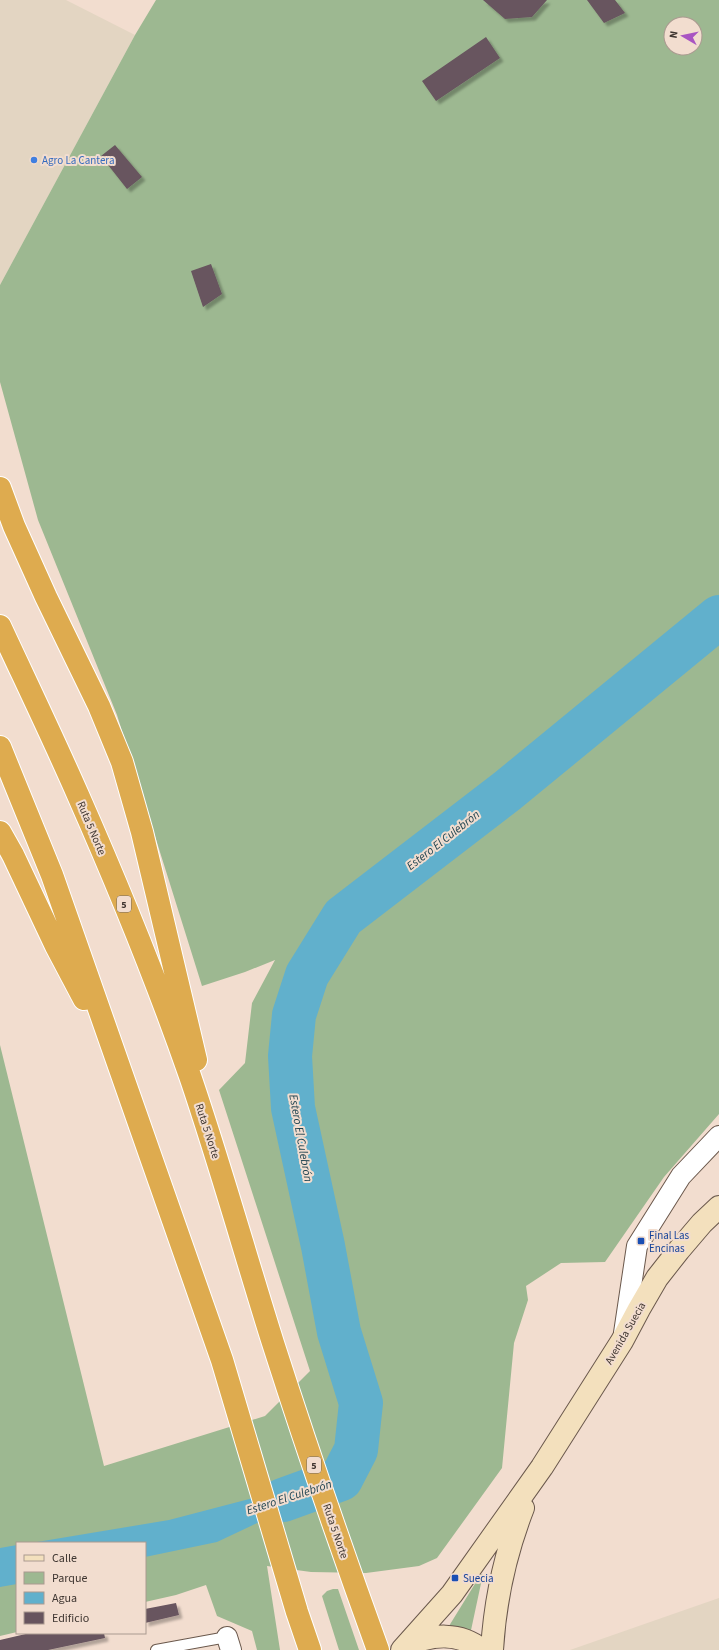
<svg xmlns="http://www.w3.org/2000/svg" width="719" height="1650" viewBox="0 0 719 1650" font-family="'Source Sans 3',sans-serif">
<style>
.commercial{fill:#e3d5c2}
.green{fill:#9db891;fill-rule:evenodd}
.water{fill:#61b0cc}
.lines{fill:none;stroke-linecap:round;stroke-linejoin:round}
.river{stroke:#61b0cc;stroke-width:44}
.building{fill:#67545e;filter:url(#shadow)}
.service-casing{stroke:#6a584c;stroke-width:12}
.minor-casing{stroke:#6a584c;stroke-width:22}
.secondary-casing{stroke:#6a584c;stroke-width:24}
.trunk-casing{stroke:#fff;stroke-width:24}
.service{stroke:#fff;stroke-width:10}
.minor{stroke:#fff;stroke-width:20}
.secondary{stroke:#f3e0bd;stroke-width:22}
.trunk{stroke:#deab4f;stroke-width:22}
.shop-dot{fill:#3f7fe0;stroke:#f2ddcf;stroke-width:1.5}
.transit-dot{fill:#1a4fb4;stroke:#f2ddcf;stroke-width:1.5}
.labels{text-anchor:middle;stroke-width:4;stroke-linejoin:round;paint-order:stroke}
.shield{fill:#f2ddcf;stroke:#756860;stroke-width:1}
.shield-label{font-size:10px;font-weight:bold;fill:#3f3631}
.shop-label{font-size:11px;fill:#366cbe;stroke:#f2ddcf;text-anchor:start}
.street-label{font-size:11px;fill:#3f3631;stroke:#f2ddcf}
.transit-label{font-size:11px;fill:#164399;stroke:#f2ddcf;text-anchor:start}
.water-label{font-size:12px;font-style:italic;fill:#1f4350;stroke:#f2ddcf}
</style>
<defs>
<filter id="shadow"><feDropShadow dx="3.5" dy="3.5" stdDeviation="1" flood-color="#0004"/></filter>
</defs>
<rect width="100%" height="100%" fill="#f2ddcf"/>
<path class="commercial" d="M0,0H66L135,35L0,285Z
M719,1598V1650H570Z"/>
<path class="green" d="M156,0H719V1114L664,1177L605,1262L561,1263L526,1286L528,1300L514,1343L502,1468L437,1558L419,1566L366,1573L311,1572L267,1566L280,1650H257L252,1631L217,1616L206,1585L176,1595L145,1602V1543H17V1632L0,1636V1045L104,1466L265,1416L310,1371L219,1090L245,1063L252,1003L275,960L245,972L202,986L117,715L38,520L0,382V285L135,35ZM671,24H695V48H671Z
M481,1574H483L470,1635L449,1626Z
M333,1589H338L359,1650H339L322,1596L327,1591Z"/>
<path class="water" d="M341,1479L289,1508L217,1542L145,1557V1543H31L169,1520L284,1490Z
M17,1545V1584L0,1587V1548Z"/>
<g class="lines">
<path class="river" d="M283,1500L341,1479L356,1450L361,1403L339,1332L323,1246L293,1108L290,1056L294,1015L307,975L343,917L507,791L719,617"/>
</g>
<path class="building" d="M483,0H547L532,17L505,19Z
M587,0H615L625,13L604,23Z
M486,37L500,58L436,101L422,81Z
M115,145L142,177L127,189L101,156Z
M211,264L222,294L203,307L191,271Z
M176,1603L179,1615L145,1623V1609Z
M30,1633H104L105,1638L48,1650H0V1640Z"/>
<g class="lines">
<defs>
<path id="service" d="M156,1650L227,1637"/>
<path id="minor" d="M624,1333L637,1246L681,1176L719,1136
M227,1637L231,1650"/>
<path id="secondary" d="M407,1645C432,1634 460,1632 482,1650
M402,1650L452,1594L542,1467L622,1341L639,1309L657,1278L679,1250L702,1223L719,1207
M492,1650C495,1600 505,1554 523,1508"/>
<path id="trunk" d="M0,488L14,526L46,597L99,706L122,762L142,832L196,1060
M0,626C26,682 53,738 78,795C119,888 157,981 190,1076C220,1164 245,1254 273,1343C306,1446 341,1548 378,1650
M0,747L52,875L222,1360L297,1612L310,1650
M0,832L13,855L56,946L84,999"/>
</defs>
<use href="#service" class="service-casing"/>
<use href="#minor" class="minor-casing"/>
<use href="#secondary" class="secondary-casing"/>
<use href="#trunk" class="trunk-casing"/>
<use href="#service" class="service"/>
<use href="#minor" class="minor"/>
<use href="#secondary" class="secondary"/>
<use href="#trunk" class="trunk"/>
</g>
<circle class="shop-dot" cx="34" cy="160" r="4"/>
<g class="transit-dot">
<rect x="637" y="1237" width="8" height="8" rx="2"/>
<rect x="451" y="1574" width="8" height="8" rx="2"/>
</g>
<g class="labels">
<g class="shield">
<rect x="117" y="896" width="14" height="16" rx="3"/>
<rect x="307" y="1457" width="14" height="16" rx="3"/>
</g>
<g class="shield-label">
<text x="124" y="908">5</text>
<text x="314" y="1469">5</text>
</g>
<g class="shop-label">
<text x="42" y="164">Agro La Cantera</text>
</g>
<g class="street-label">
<text transform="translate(92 828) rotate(67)" y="4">Ruta 5 Norte</text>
<text transform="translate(208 1131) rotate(72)" y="4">Ruta 5 Norte</text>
<text transform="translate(625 1333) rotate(-60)" y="4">Avenida Suecia</text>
<text transform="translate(336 1531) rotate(71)" y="4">Ruta 5 Norte</text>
</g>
<g class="transit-label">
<text x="649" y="1239">Final Las<tspan x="649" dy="13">Encinas</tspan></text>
<text x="463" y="1582">Suecia</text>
</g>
<g class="water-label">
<text transform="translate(443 840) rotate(-38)" y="4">Estero El Culebrón</text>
<text transform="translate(301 1138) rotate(80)" y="4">Estero El Culebrón</text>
<text transform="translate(289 1497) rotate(-18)" y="4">Estero El Culebrón</text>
</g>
</g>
<rect x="16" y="1542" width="130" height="92" fill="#f2ddcf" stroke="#aa9a90"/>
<rect x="24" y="1555" width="20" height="6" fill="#f3e0bd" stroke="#aa9a90"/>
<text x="52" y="1562" font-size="12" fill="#3f3631">Calle</text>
<rect x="24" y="1572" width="20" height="12" fill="#9db891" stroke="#aa9a90"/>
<text x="52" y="1582" font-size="12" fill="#3f3631">Parque</text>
<rect x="24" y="1592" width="20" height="12" fill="#61b0cc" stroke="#aa9a90"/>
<text x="52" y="1602" font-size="12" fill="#3f3631">Agua</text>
<rect x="24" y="1612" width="20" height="12" fill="#67545e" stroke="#aa9a90"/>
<text x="52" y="1622" font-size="12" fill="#3f3631">Edificio</text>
<g transform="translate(683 36) rotate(279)"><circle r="19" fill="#f2ddcf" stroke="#aa9a90"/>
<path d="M0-3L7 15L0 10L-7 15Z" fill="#a954c2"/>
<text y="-6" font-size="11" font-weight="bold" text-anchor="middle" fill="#3f3631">N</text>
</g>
</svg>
